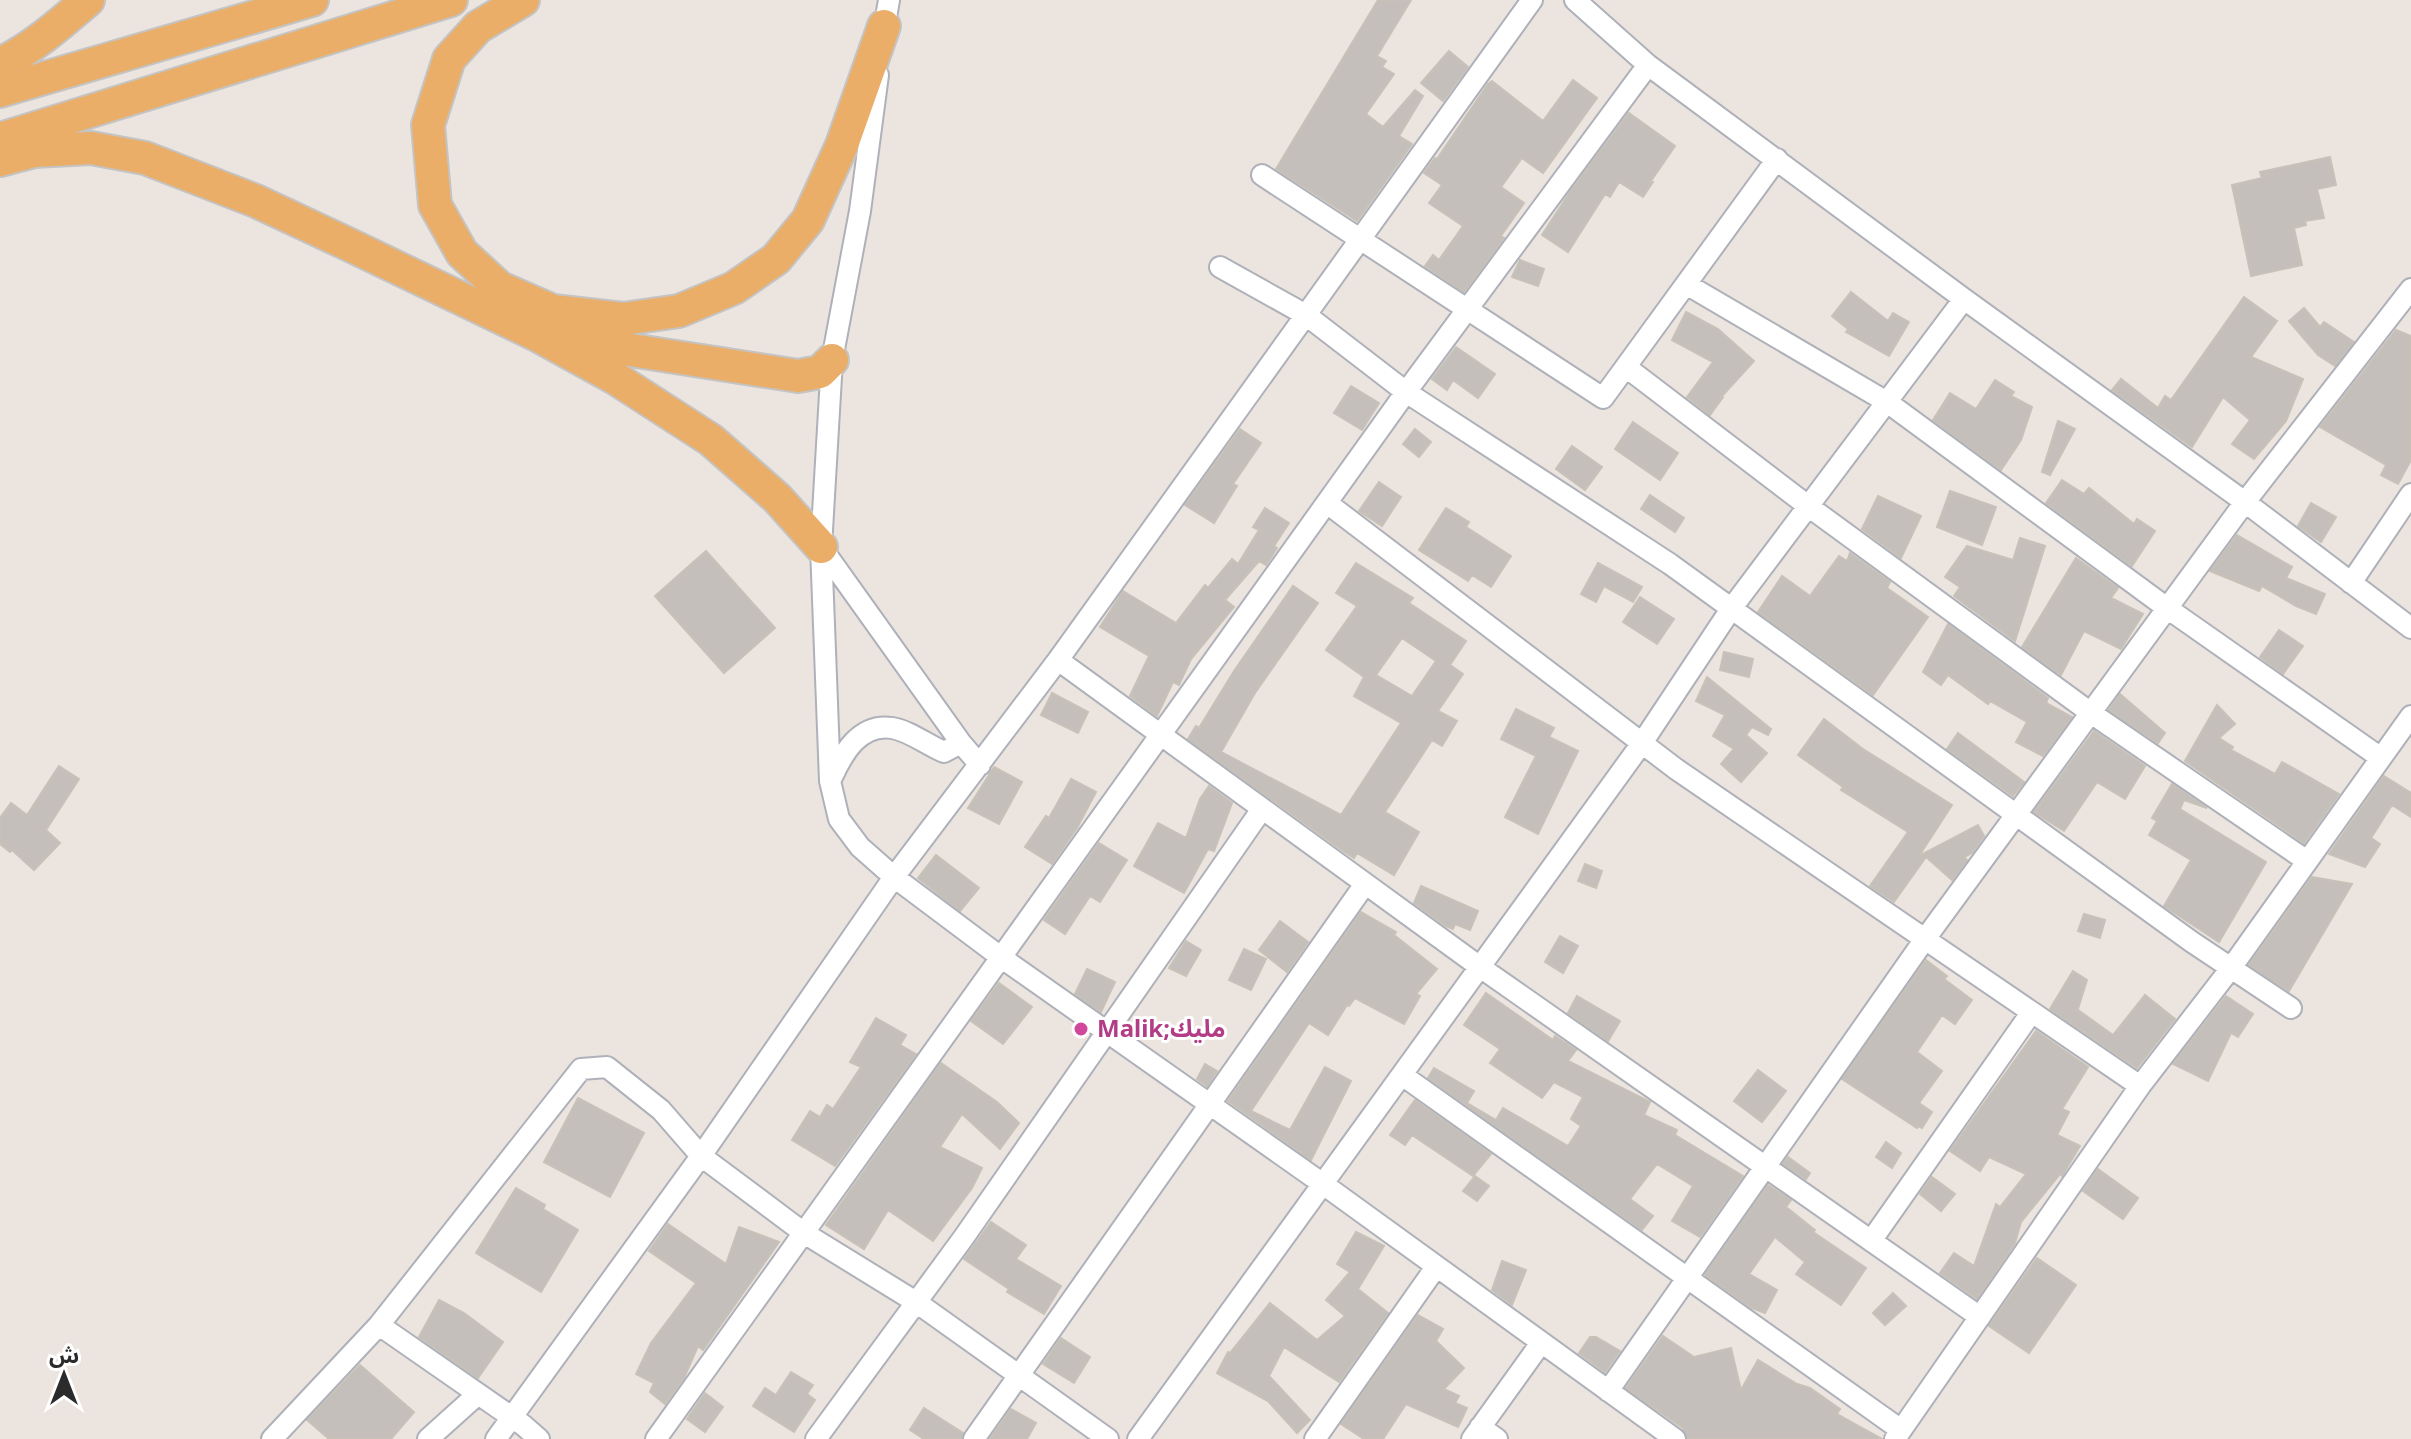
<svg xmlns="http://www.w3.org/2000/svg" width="2411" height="1439" viewBox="0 0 2411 1439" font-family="'Noto Sans','Noto Sans Arabic',sans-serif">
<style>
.building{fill:#c4bfbb;stroke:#c7c1b8;stroke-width:2;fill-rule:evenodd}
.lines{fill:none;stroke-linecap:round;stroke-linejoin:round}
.minor-casing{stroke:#afb1ba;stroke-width:24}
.trunk-casing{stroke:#c4c4c4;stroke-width:36}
.minor{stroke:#fff;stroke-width:20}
.trunk{stroke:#eaae68;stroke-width:32}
.hotel-dot{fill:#d1479c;stroke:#fff;stroke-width:3}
.labels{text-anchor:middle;stroke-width:6;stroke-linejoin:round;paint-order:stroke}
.hotel-label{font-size:24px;font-weight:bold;fill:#b23c85;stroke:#fff;text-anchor:start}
</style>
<rect width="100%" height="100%" fill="#ece5df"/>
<path class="building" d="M1378,0H1411L1377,56L1386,61L1382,67L1394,74L1366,114L1383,127L1415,90L1423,96L1399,136L1412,144L1357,221L1276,169Z
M1449,51L1468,67L1443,101L1421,83Z
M1573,80L1597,98L1543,173L1522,158L1501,187L1524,203L1501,236L1504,238L1464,292L1425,266L1433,255L1439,260L1463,226L1429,203L1442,185L1424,173L1435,158L1437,159L1488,84L1492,81L1543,121Z
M1629,113L1675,146L1651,181L1653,182L1643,197L1619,182L1610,197L1605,194L1568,252L1542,235L1570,192Z
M2330,157L2336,185L2317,189L2324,218L2305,221L2306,225L2294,228L2302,265L2251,276L2232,185L2262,178L2260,172Z
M1520,260L1544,269L1538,286L1512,277Z
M1851,292L1888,321L1893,313L1909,322L1889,356L1846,332L1848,329L1832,316Z
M2244,297L2277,321L2251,357L2303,379L2286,421L2254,459L2232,444L2250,420L2223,397L2192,447L2112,390L2121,379L2158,408L2165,396L2171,400Z
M2304,308L2320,327L2324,322L2354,342L2335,366L2318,355L2289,321Z
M1686,312L1718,329L1754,361L1722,396L1723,397L1710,415L1687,397L1713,362L1672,340Z
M2396,330L2411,336V460L2398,484L2381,475L2386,465L2320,427Z
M1456,347L1495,374L1478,398L1453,380L1447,390L1432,379Z
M1995,380L2014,392L2011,396L2032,407L2021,440L2001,470L1933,420L1950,393L1976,409Z
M1351,386L1379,403L1362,430L1334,413Z
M2058,421L2075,429L2050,475L2042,472Z
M1633,422L1678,453L1660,480L1615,449Z
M1240,429L1261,443L1233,484L1237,486L1214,523L1185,505Z
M1415,429L1431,442L1419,457L1403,444Z
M1572,446L1602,467L1585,490L1556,469Z
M2062,480L2084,494L2089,488L2134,524L2137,519L2155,531L2132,566L2046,503Z
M1379,482L1401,497L1382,526L1359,511Z
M1950,491L1996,507L1982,545L1937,527Z
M1650,495L1684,518L1675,532L1641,509Z
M1878,496L1921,516L1901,558L1862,529Z
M2311,503L2336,517L2321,542L2298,526Z
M1265,508L1289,523L1274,546L1277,548L1266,565L1259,561L1225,600L1234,607L1191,659L1179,685L1173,682L1157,716L1130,696L1149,656L1100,627L1123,591L1176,623L1205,585L1208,588L1232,559L1238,564L1259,530L1253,527Z
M1446,508L1469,522L1466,527L1511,556L1491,587L1472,575L1468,581L1419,550Z
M2237,535L2292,567L2286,578L2325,594L2316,614L2296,606L2262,586L2259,591L2210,571Z
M2020,538L2045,546L2015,641L1954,596L1960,587L1945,577L1967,546L2013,560Z
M706,551L775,628L724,673L655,596Z
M1850,553L1890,582L1887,588L1928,617L1873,695L1758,612L1782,576L1810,596L1839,556L1847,561Z
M2076,558L2118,588L2111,598L2143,614L2121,649L2084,631L2061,675L2022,647Z
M1356,563L1413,598L1409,603L1466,641L1450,665L1463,674L1438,711L1457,721L1442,746L1432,740L1385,812L1419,832L1394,875L1357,853L1354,858L1343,851L1188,739L1196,726L1199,728L1234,671L1293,586L1318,603L1255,693L1221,752L1341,815L1401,723L1354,696L1364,677L1326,650L1357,606L1336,593ZM1402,638L1436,661L1412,696L1376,675Z
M1598,563L1642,587L1633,602L1604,586L1596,602L1581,594Z
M1640,597L1674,619L1657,644L1623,622Z
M1948,624L2048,698L2046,703L2072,717L2043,756L2016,742L2027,722L1990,701L1988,704L1948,675L1941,685L1923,672Z
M2279,630L2303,646L2283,674L2260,657Z
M1724,652L1753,659L1749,677L1720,670Z
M1707,677L1771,729L1768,735L1752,727L1746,735L1767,753L1741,782L1721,764L1734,749L1713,736L1725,715L1696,701Z
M1052,693L1088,712L1078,733L1041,715Z
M2120,694L2165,733L2158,743L2109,710Z
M2217,705L2235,724L2219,738L2233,747L2231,750L2275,774L2282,762L2339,794L2304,843L2185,761Z
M1516,709L1554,728L1549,737L1578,751L1538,834L1505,817L1536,756L1501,739Z
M1824,719L1863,749L1952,805L1919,856L1978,825L1984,836L1972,853L1964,857L1967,860L1952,880L1926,857L1894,902L1870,886L1908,832L1841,790L1843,787L1798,755Z
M2094,731L2145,766L2125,799L2097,782L2064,831L2034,812Z
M1958,733L2024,782L2013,796L1947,749Z
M59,766L79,779L46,830L60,843L34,870L12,850L10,852L0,844V818L11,803L27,815Z
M994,767L1022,782L999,824L968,808Z
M2384,776L2411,793V817L2392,805L2371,838L2380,844L2365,867L2329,854Z
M1071,779L1096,792L1077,828L1052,864L1025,847L1046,816L1049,818Z
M2172,784L2207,808L2184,800L2180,809L2266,862L2219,942L2164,906L2191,860L2149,835L2157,821L2152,818Z
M1209,786L1232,803L1214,851L1208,849L1184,893L1134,866L1158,823L1186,838L1200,799Z
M1099,843L1127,860L1100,902L1090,896L1065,934L1044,920Z
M936,855L979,888L960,911L918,878Z
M1585,864L1602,871L1596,888L1578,881Z
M2312,877L2352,884L2289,991L2249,965Z
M1421,886L1478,911L1470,930L1455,924L1453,929L1446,926L1414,903Z
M1361,912L1396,932L1394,935L1437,969L1416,994L1420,996L1404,1024L1355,998L1349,1006L1347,1005L1328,1035L1309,1023L1251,1111L1290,1130L1325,1067L1351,1081L1311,1160L1228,1101Z
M2084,914L2105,920L2100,938L2078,931Z
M1280,921L1308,942L1287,972L1259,950Z
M1560,936L1578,946L1563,973L1545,962Z
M1186,941L1201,950L1186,976L1169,968Z
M1244,949L1266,959L1251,990L1229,980Z
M1926,960L1947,976L1944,979L1972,1000L1955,1024L1942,1015L1917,1052L1942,1071L1919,1103L1932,1112L1922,1128L1918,1126L1917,1128L1842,1079Z
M1087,969L1115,982L1101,1012L1075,994Z
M2073,971L2087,980L2077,1012L2078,1010L2113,1035L2145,995L2175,1019L2137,1068L2050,1009Z
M999,983L1032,1007L1003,1044L971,1021Z
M1486,993L1553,1040L1555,1036L1576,1050L1568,1061L1650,1102L1644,1115L1677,1130L1675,1135L1743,1176L1700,1237L1672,1221L1693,1186L1657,1164L1630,1199L1653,1216L1642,1230L1428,1078L1434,1068L1474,1091L1467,1103L1496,1120L1503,1108L1568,1146L1581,1126L1571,1119L1583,1097L1554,1082L1542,1098L1490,1063L1500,1049L1464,1025Z
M1577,996L1620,1021L1608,1041L1568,1013Z
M2226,996L2253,1014L2238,1037L2231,1033L2208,1081L2173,1064Z
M876,1018L906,1035L900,1045L916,1054L835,1166L792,1140L810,1111L820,1117L827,1105L833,1109L861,1067L850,1062Z
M2036,1031L2088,1067L2062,1109L2069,1112L2057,1135L2080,1146L2062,1176L2060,1174L2021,1222L2015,1243L1977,1299L1940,1273L1954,1253L1974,1266L1996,1204L2000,1207L2026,1174L1989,1157L1980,1171L1950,1151Z
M941,1063L997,1102L1019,1123L1000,1149L962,1114L940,1147L982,1168L972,1188L933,1241L888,1210L864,1249L826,1225Z
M1205,1064L1217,1071L1207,1086L1197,1079Z
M1758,1070L1786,1091L1762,1122L1734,1101Z
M578,1098L644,1133L610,1197L544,1162Z
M1415,1100L1491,1154L1473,1176L1412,1135L1405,1145L1390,1135Z
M1886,1142L1901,1153L1892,1168L1876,1157Z
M1788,1157L1810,1173L1806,1179L1783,1164Z
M2098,1169L2138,1198L2123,1219L2083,1191Z
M1475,1176L1489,1186L1477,1201L1463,1191Z
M1932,1177L1955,1194L1941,1211L1920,1194Z
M1768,1185L1791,1200L1786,1207L1815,1230L1813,1232L1866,1268L1841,1305L1796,1274L1805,1262L1775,1237L1749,1274L1777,1290L1765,1313L1752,1308L1705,1275Z
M516,1188L545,1205L543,1209L578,1230L541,1292L476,1253Z
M991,1222L1026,1245L1016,1259L1061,1286L1044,1314L1007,1292L1009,1289L964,1259Z
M668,1224L726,1264L739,1227L779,1242L703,1350L698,1346L684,1378L665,1404L650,1392L654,1383L636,1374L651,1343L696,1283L649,1251Z
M1356,1232L1384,1246L1358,1289L1388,1313L1339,1382L1284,1347L1269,1376L1310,1420L1297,1433L1268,1401L1217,1373L1228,1352L1230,1353L1270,1303L1317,1340L1345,1316L1326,1300L1350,1272L1337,1264Z
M2037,1258L2076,1285L2029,1353L1989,1326Z
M1502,1261L1526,1270L1512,1305L1492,1290Z
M1893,1293L1906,1306L1885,1325L1873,1313Z
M439,1300L464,1313L503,1342L478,1378L419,1337Z
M1418,1315L1443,1329L1436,1341L1464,1368L1444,1389L1459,1396L1455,1403L1467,1408L1458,1427L1406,1404L1383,1439H1364L1341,1424Z
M1663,1336L1694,1357L1731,1348L1741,1390L1758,1360L1797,1384L1810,1388L1840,1409L1837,1414L1882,1439H1688L1683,1428L1626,1388Z
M1590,1337H1596L1620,1351L1605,1372L1579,1353Z
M1061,1338L1090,1357L1074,1383L1043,1364Z
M360,1365L414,1412L391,1439H329L307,1420Z
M791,1372L813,1385L807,1394L815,1400L794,1432L753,1406L765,1388L776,1395Z
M705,1393L723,1407L705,1432L687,1419Z
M924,1408L963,1433L961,1439H924L910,1430Z
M1011,1409L1036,1423L1027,1439H990Z"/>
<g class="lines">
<defs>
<path id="minor" d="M1575,0L1648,65L1964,299L2245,502L2411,628
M883,35L889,0
M878,75L860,211L832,360L821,547L830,781L839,819L860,847L894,877L1002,958L1323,1184L1675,1439
M1262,175L1603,398L1777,159
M1220,267L1306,315L1406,392L1670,564L2192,942L2291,1008
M1686,284L1887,402L2167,608L2381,758
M1626,367L1808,506L2091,713L2307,861
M1327,503L1676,769L2140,1086
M821,547L961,743L980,765
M2351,583L2411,494
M1058,660L1480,967L1980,1317
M832,777C843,753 860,723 892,728C910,731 927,745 944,752L961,743
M1402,1075L1901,1430
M1871,1241L2031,1013
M379,1325L523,1425L539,1439
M1608,1391L1925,939L2245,502L2411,289
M1480,1427L1497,1439
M272,1439L379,1325L581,1069L607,1067L661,1110L701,1156L804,1233L916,1302L1108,1439
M428,1439L478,1394
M496,1439L701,1156L894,877L1058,660L1532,0
M656,1439L1406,392L1648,65
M816,1439L964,1237L1262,809
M974,1439L1365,884
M1138,1439L1642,743L1731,609L1964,299
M1315,1439L1436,1267
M1472,1439L1541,1343
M1895,1439L2140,1086L2231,968L2411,716"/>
<path id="trunk" d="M523,0L478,27L449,59L428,125L435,205L462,253L500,288L553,311L623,319L679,311L734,288L776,259L808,220L842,145L884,26
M0,64C33,48 61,23 88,0
M0,91L312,0
M0,139L451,0
M0,160L34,151L91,148L145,158L256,201L352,246L537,335L615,378L711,440L777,498L821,547
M560,339L798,376L820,372L832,360"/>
</defs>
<use href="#minor" class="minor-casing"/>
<use href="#trunk" class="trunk-casing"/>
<use href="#minor" class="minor"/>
<use href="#trunk" class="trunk"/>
</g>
<circle class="hotel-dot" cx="1081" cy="1029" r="8"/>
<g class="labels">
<g class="hotel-label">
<text x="1097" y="1037">Malik;مليك</text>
</g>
</g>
<g transform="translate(64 1375)" stroke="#ffffff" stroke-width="6" paint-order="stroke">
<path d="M0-6L14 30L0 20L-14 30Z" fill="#2b2b2b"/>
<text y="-12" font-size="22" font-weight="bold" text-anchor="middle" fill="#2b2b2b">ش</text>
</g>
</svg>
